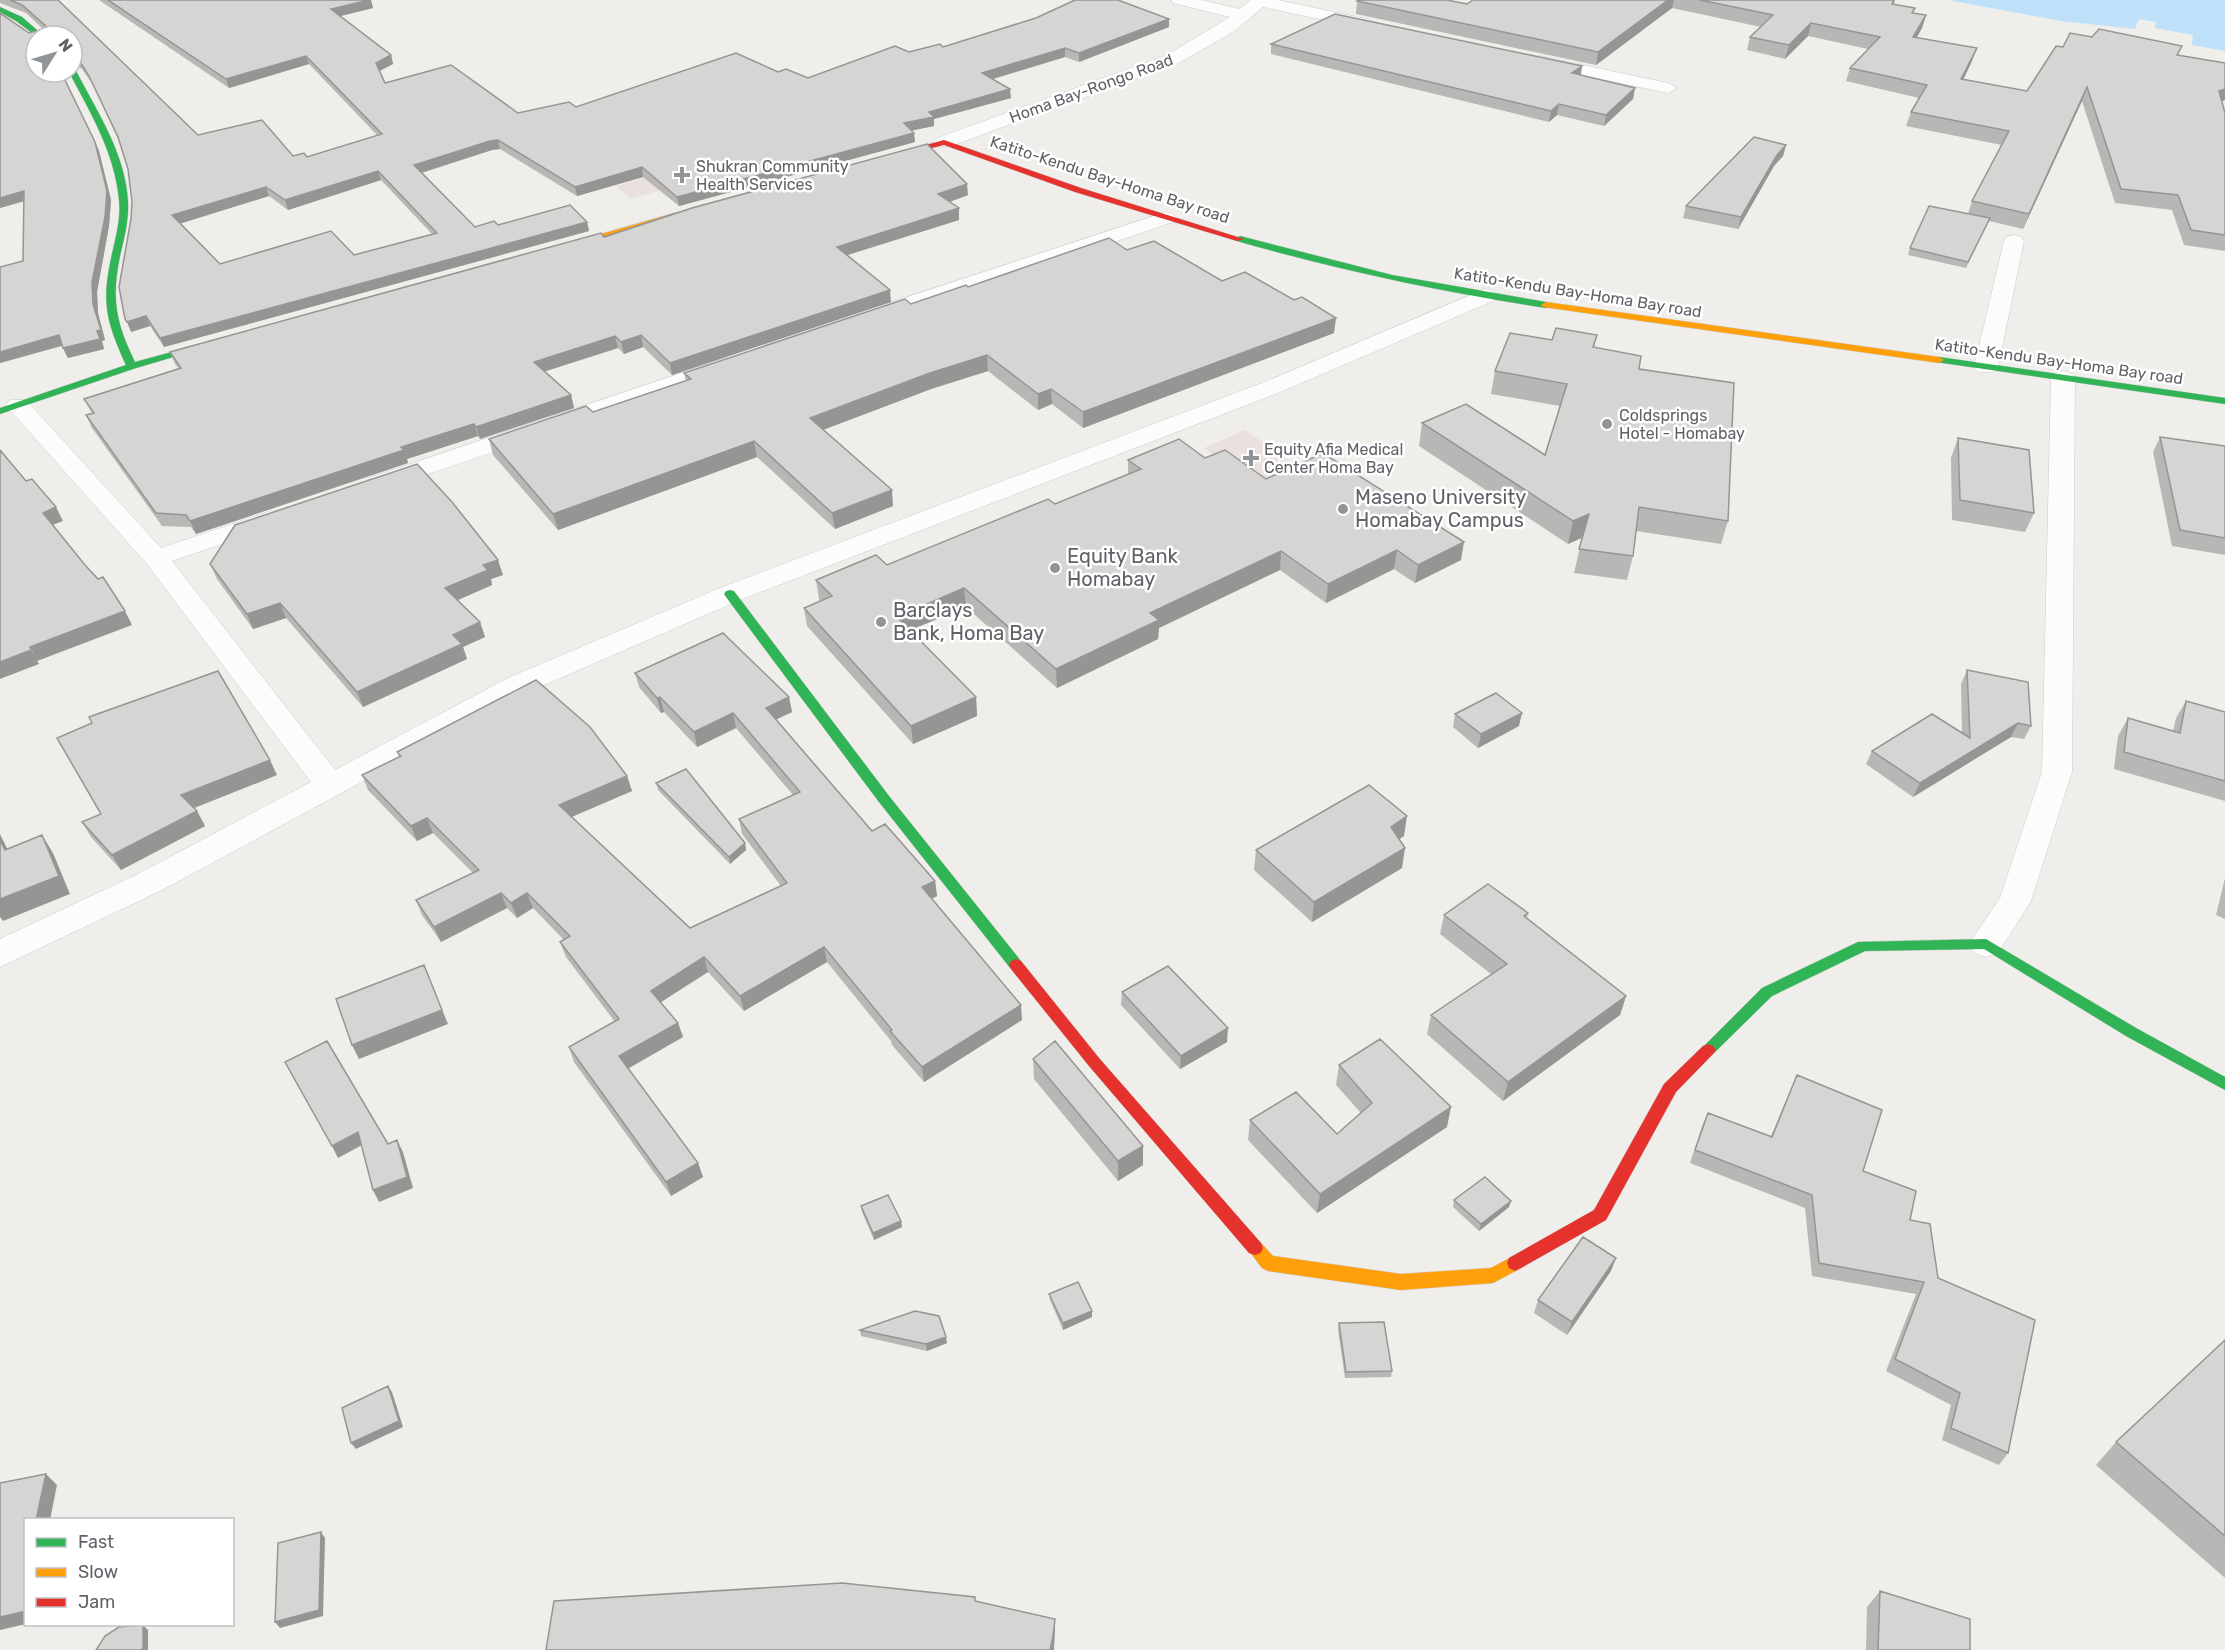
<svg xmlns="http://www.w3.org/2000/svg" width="2225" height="1650" viewBox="0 0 2225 1650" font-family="Rubik,sans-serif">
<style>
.medical{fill:#eae0de}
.water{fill:#bfe0f9}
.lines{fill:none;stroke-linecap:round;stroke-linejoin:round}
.street-casing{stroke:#cbcccc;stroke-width:1}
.fast-casing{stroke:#cacacb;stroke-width:1}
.slow-casing{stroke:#cacacb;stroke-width:1}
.jam-casing{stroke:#cacacb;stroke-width:1}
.street{fill:#fdfcfc;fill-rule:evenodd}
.fast{fill:#30b455;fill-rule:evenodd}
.slow{fill:#ff9f0a;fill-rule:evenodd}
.jam{fill:#e5322d;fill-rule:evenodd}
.wall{fill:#b8b7b5;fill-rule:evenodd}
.shaded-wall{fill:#969594}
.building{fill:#d6d5d3;stroke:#969594;stroke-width:1.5;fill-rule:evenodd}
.poi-dot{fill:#919496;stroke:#fff;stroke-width:2}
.labels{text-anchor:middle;stroke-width:5;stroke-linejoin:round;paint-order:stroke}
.far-street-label{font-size:16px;fill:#5f6368;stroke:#fff}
.far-poi-label{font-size:16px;fill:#5f6368;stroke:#fff;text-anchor:start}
.poi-label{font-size:20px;fill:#5f6368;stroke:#fff;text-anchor:start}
</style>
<rect width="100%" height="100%" fill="#efeeea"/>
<path class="medical" d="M715,157L747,164L631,199L616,186Z
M1245,430L1300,468L1268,494L1204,448Z"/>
<path class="water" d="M1948,0H2225V51L2192,45L2193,35L2155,28L2156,22L2139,19L2135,29L2061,21Z"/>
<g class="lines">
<defs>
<path id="street" d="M1171,0H1201L1240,9L1251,0H1278L1371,20L1379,25L1371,30L1263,7L1233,32L1179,63L951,146H937L934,142L937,138L1167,55L1230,17L1173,3Z
M1540,56L1668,83L1677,88L1668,93L1534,65L1531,61Z
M1166,212L1173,214L1176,218L1173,222L878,322H862L859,317L862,312Z
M2014,235L2021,237L2024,241L1998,367L1994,372H1978L1974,367L2004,241L2007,237Z
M1485,289L1493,291L1496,296L1493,301L1278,393L740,600L528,692L162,890L0,967V939L138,874L311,782L147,564L10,410L6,405L10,400H26L161,548L262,514L271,511L280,514L284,519L280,524L172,561L335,770L508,678L720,588L1262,383Z
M726,358L734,360L738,365L734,370L390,487L381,490L372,487L368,482L372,477Z
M2063,371L2071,373L2075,378L2072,772L2031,901L1998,953L1986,957L1974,953L1969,944L2000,898L2042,772L2051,378L2055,373Z"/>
<path id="fast" d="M0,7L22,17L44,36H36L16,21L0,12Z
M72,69L76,71C97,111 126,155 128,202C129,220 124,239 120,256C111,300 116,323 135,362L216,340L221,343L136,368L0,414V408L126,365C106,321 101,302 112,254C116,236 121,218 119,200C115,153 90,112 69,72H72Z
M1240,236L1392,275L1546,302L1551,305L1546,308C1441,292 1339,270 1237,241L1236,239Z
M1939,357L2225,398V404L1936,362L1934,360Z
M730,590L734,591L889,796L1021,961L1023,965L1021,969H1011L879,802L726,597L724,594L726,591Z
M1986,939L2136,1028L2225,1077V1090L2126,1036L1984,949L1865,951L1772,996L1713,1054L1708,1056L1703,1054L1700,1050L1762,988L1858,942Z"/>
<path id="slow" d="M675,213L679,216L678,218L560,250L556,247Z
M1546,302L1939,357L1944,360L1939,363L1543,307L1541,305Z
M1255,1241L1261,1243L1273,1256L1401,1274L1491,1268L1515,1255L1521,1258L1523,1263L1521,1268L1493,1283L1401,1290L1268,1271L1262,1268L1247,1248L1249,1243Z"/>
<path id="jam" d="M944,140L1081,188L1244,239L1237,241L1075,192L944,145L887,159L883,157Z
M1016,959L1021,961L1099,1058L1261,1243L1263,1248L1261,1253L1255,1255L1249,1253L1089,1066L1011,969L1009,965L1011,961Z
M1708,1044L1713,1046L1716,1050L1713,1054L1676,1092L1606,1220L1521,1268L1515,1271L1509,1268L1507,1263L1509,1258L1594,1210L1664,1084L1703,1046Z"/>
</defs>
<use href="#street" class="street-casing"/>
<use href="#fast" class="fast-casing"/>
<use href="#slow" class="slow-casing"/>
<use href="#jam" class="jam-casing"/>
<use href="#street" class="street"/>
<use href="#fast" class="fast"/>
<use href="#slow" class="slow"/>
<use href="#jam" class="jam"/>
</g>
<path class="wall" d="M0,0H58L198,135L293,156L307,157L377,135L309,64L229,88L99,0H371L373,8L339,16L391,55L393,64L380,71L385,83L518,113L576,107L778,72L808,78L909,52L943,47L1169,19V27L1079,62L1065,57L992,79L1011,98L934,119V126L912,130L914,133L915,142L679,206L643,177L577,196L500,149L492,150L422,173L475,227L587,222L589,231L164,347L150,326L131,332V219L132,202L128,169L119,141L93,85L82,69L72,63V36H36L95,142L99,151L111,200L109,226L97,292L98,313L105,340L102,341L104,349L68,358L62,346L0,363V267L23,261L24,201L0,208V13L29,33L43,29L26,13L0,3ZM381,180L432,234L354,255L220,264L180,223L269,196L288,210Z
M1473,0H1895L1894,4L1915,8L1913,13L1926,15L1922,28L1917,37L1972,61L1963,79L2027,91L2063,47L2178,55L2225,63V100L2222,101L2225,113V251L2184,245L2172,210L2115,203L2082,101L2023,229L1989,221L1966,268L1908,255L1910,248L1968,214L1972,201L2002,145L1906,126L1911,112L1919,98L1846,81L1850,68L1868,49L1808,36L1785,59L1747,50L1750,37L1761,27L1672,8L1596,65L1356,14L1357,1L1467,4Z
M1271,44L1582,66L1581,75L1635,88L1633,99L1604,126L1557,115L1549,122L1271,54Z
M1786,145L1783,156L1774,166L1738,229L1683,218L1686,206Z
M968,195L949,202L959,208V220L847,255L891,302L672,375L643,347L624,354L618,348L545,371L571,395L574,408L480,439L478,436L407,459L408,463L196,534L191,527L162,526L92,428L86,415L92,413L84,399L179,369L175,364L170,352L604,237Z
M1127,250L1222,281L1334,333L1083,428L1052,404L1038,410L988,371L931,389L823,430L893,506L835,529L757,457L558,530L493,455L489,439L593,412L686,381L684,373L968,287Z
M1597,335L1594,348L1639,369L1728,521L1721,544L1636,531L1633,556L1627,580L1574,573L1582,538L1568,544L1419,446L1422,423L1545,455L1560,406L1491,394L1495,371L1552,340Z
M2160,437L2225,446V555L2172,546L2153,452Z
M1958,438L2034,513L2025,532L1952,520L1951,458Z
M1205,458L1266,479L1461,560L1415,583L1394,569L1326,603L1280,570L1159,628L1158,639L1057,688L966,607L910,630L976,697L977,716L913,744L807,626L804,608L820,601L819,599L816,580L887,565L1055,504L1128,475V460Z
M210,564L503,575L491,579L492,585L458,600L480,622L485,637L463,647L467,659L363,707L286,618L253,629L217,579Z
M1967,670L2031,726L2024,739L2011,737L1913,797L1866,764L1872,751L1962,734L1961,684Z
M635,673L789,697L792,712L776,719L872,831L935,881L937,896L932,899L1022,1020L924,1082L892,1045L891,1041L827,962L744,1011L708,972L660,1002L678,1023L683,1037L628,1068L698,1163L703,1177L671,1196L574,1062L569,1047L615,1022L566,957L560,942L564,940L533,908L517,918L507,908L441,942L422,915L416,900L473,873L433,833L417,841L368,790L362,775L399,757L397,752L627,776L632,791L572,817L690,928L781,886L742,834L739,819L793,795L736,728L697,747L664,712L661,713L639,687Z
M2186,701L2225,712V801L2114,769L2118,736L2128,718L2173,731L2176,718Z
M1455,714L1519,726L1478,748L1453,727Z
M277,775L194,808L197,811L205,826L121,870L91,837L82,822Z
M656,783L745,843L746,850L730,864L658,790Z
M1404,836L1399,839L1402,868L1312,922L1254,870L1256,850Z
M2225,878V919L2216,915Z
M1528,913L1527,918L1626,996L1620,1015L1503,1101L1427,1034L1431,1015L1491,974L1440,934L1444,915Z
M1122,992L1227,1042L1180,1069L1121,1005Z
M1033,1059L1143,1146V1165L1118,1181L1034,1079Z
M1339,1065L1447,1127L1317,1213L1248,1140L1250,1120L1337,1134L1361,1113L1336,1085Z
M1797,1075L1863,1171L1910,1220L1938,1278L2008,1453L1999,1465L1942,1440L1951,1405L1886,1371L1916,1294L1812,1276L1805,1208L1690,1163L1702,1126L1708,1113L1771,1136Z
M1454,1200L1511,1201L1509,1207L1479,1231L1453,1207Z
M861,1206L901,1221L902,1227L874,1240L862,1212Z
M1611,1271L1567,1335L1534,1313L1538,1300Z
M1049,1294L1092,1317L1063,1330L1050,1300Z
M1339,1323L1392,1371L1391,1377L1345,1378L1338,1330Z
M860,1330L947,1343L927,1351L861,1336Z
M2225,1340V1578L2096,1465L2116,1442Z
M1880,1591L1970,1650H1866L1867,1607Z"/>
<path class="shaded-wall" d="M369,0H371L373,8L333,18L331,9Z
M1668,0H1674L1672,8L1596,65L1598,52Z
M1926,15L1922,28L1909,50L1913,37Z
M1169,19V27L1079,62V53Z
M1811,23L1808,36L1785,59L1789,45Z
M1065,48V57L983,82L982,73Z
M1977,48L1972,61L1957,93L1961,79Z
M391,55L393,64L379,71L376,63Z
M306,56L309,64L229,88L226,79Z
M1582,66L1580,77L1572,73Z
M2087,87L2082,101L2023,229L2029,214Z
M1635,88L1633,99L1604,126L1606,115Z
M1010,89L1011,98L934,119V126L905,132L904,123L929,112Z
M2225,89V100L2213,105L2219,91Z
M1559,104L1557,115L1549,122L1551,111Z
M914,133L915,142L679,206L677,197Z
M498,140L500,149L492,150L417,174L414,165L490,141Z
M95,142L99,151L111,200L109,226L97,292L98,313L105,340L102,341L104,349L68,358L63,348L97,331L93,304L92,282Z
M1786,145L1783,156L1774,166L1738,229L1741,217L1777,155Z
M642,167L643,177L577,196L575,187Z
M378,171L381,180L288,210L285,200Z
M967,184L968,195L939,206L938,194Z
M266,187L269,196L176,225L172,215Z
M24,191L28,200L0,208V198Z
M959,208V220L838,258L837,247Z
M587,222L589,231L164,347L160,338Z
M890,290L891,302L672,375L670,363Z
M146,316L150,326L131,332L127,322Z
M1336,318L1334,333L1083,428V412Z
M59,335L64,345L0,363V352Z
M641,335L643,347L624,354L621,342Z
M615,336L618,348L537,374L534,362Z
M987,355L988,371L931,389L812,434L810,418L930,373Z
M1051,389L1052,404L1038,410V394Z
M571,395L574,408L480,439L476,427Z
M474,424L478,436L407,459L408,463L196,534L190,521L401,447Z
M754,441L757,457L558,530L553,514Z
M892,490L893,506L835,529L832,513Z
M56,507L63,521L50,526L43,513Z
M1589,514L1583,537L1568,544L1573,521Z
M1464,542L1461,560L1415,583L1418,565Z
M1397,550L1394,569L1326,603L1328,584Z
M1281,551L1280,570L1159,628L1158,639L1057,688L1056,669L1150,613Z
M498,560L503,575L491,579L492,585L451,603L445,588L483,565Z
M964,588L966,607L899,635L897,617Z
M280,603L286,618L253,629L247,614Z
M125,611L132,625L37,661L30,647Z
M480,622L485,637L463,647L467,659L363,707L357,692L453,635Z
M31,650L39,664L0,679V662Z
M660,697L664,712L661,713L657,698Z
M789,697L792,712L769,723L766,708Z
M976,697L977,716L913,744L911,726Z
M733,713L736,728L697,747L694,732Z
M1522,713L1519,726L1478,748L1481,734Z
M2018,723L2011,737L1913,797L1920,783Z
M270,760L277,775L189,810L181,795Z
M627,776L632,791L564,820L559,805Z
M197,811L205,826L121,870L112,855Z
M1407,816L1404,836L1388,847L1391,827Z
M427,818L433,833L417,841L411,826Z
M0,834L17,869L5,850L0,840Z
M42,835L53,853L70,894L3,921L0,917V899Z
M745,843L746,850L730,864L729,857Z
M1405,848L1402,868L1312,922L1314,902Z
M935,881L937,896L924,902L922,887Z
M501,893L507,908L441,942L434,927Z
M527,893L533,908L517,918L511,903Z
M824,947L827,962L744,1011L740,996Z
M704,957L708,972L655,1006L651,991Z
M429,978L448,1024L359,1059L352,1045Z
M1626,996L1620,1015L1503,1101L1508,1082Z
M1021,1005L1022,1020L924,1082L922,1067Z
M678,1023L683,1037L624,1071L619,1056Z
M1228,1028L1227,1042L1180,1069L1181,1056Z
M1451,1107L1447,1127L1317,1213L1320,1194Z
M358,1132L364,1144L338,1158L332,1146Z
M397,1140L403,1152L413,1188L379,1202L373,1190Z
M1143,1146V1165L1118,1181V1161Z
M698,1163L703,1177L671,1196L666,1182Z
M1511,1201L1509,1207L1479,1231L1481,1224Z
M901,1221L902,1227L874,1240L873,1233Z
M1616,1258L1611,1271L1567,1335L1572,1322Z
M1092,1311V1317L1063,1330V1323Z
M946,1337L947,1343L927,1351L926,1344Z
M388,1386L392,1392L403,1427L356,1449L351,1443Z
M46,1474L57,1485L50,1520H36Z
M321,1532L325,1538L323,1616L280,1628L275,1622Z
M26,1611V1624L0,1630V1617Z
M1055,1619V1632L1054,1649V1650H1050Z
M143,1625L148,1630V1650H141Z"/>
<path class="building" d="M10,0H58L198,135L262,120L293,156L304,153L307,157L382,134L306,56L226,79L108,0H369L331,9L391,55L376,63L385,83L451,65L518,113L569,102L576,107L736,53L778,72L786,69L808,78L895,46L909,52L940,44L943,47L1036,18L1075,0H1118L1169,19L1079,53L1065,48L982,73L1010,89L929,112L934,117L904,123L914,133L677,197L642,167L575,187L498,140L490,141L414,165L475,227L494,221L498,225L570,205L587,222L160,338L146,316L127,322L125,319L119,287L131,219L132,202L128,169L118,137L89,76L79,60L72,57V36H36V72H61L95,142L107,191L105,217L92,282L93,304L101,330L97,331L100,339L63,348L59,335L0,352V267L23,261L24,191L0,198V13L29,33L48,28L22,5ZM378,171L437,233L354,255L331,231L220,264L172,215L266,187L285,200Z
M1359,0H1447L1467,4L1473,0H1668L1598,52L1357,1Z
M1700,0H1894L1892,4L1915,8L1912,13L1926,15L1913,37L1977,48L1961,79L2027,91L2056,46L2063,47L2070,33L2092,37L2099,29L2182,46L2177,55L2225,63V89L2219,91L2225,113V235L2191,230L2178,195L2121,189L2087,87L2029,214L1972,201L2009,131L1911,112L1927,85L1850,68L1880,37L1811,23L1789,45L1750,37L1773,15Z
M1335,14L1582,66L1572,73L1635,88L1606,115L1559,104L1551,111L1271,44Z
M1754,137L1786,145L1777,155L1741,217L1686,206Z
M927,144L967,184L938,194L959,208L837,247L890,290L670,363L641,335L621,342L615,336L534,362L571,395L476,427L474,424L401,447L404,450L190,521L186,515L156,513L86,415L94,413L84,399L181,368L170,352L601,233L604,237L692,208Z
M1929,206L1990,218L1968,262L1910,248Z
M1109,238L1127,250L1154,241L1222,281L1245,272L1294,300L1302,297L1336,318L1083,412L1051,389L1038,394L987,355L930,373L810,418L892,490L832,513L754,441L553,514L489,439L586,406L593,412L691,379L684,373L905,299L911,304L966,285L968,287Z
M1556,328L1597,335L1593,347L1641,356L1639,369L1734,383L1728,521L1639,507L1633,556L1579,549L1589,514L1573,521L1422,423L1466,404L1545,455L1567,384L1495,371L1510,333L1552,340Z
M2160,437L2225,446V538L2180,530Z
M1958,438L2029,450L2034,513L1960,500Z
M1179,439L1205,458L1225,450L1266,479L1323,453L1464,542L1418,565L1397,550L1328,584L1281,551L1150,613L1159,620L1056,669L964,588L897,617L976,697L911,726L804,608L832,596L816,580L876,555L887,565L1048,499L1055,504L1141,469L1128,460Z
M0,450L26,481L32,479L56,507L43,513L85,565L98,579L103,577L125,611L30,647L31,650L0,662Z
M417,464L452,502L498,560L483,565L488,570L445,588L480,622L453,635L462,644L357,692L280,603L247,614L210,564L235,525Z
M723,633L789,697L766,708L872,831L885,824L935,881L922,887L1021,1005L922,1067L890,1031L892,1030L824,947L740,996L704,957L651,991L678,1023L619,1056L698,1163L666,1182L569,1047L619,1019L560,942L570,936L527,893L511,903L501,893L434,927L416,900L479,870L427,818L411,826L362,775L401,756L397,752L536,680L590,727L627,776L559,805L690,928L787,883L739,819L800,792L733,713L694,732L660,697L657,698L635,673Z
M1967,670L2028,682L2031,726L2018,723L1920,783L1872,751L1932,714L1970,738Z
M218,671L270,760L181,795L197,811L112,855L82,822L101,814L57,738L92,723L89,717Z
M1496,693L1522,713L1481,734L1455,714Z
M2186,701L2225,712V781L2124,752L2128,718L2180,733Z
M686,769L745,843L729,857L656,783Z
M1369,785L1407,816L1391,827L1405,848L1314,902L1256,850Z
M42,835L59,876L0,899V840L5,850Z
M1488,884L1528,913L1524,916L1626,996L1508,1082L1431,1015L1507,964L1444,915Z
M424,965L442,1010L352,1045L336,999Z
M1168,966L1228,1028L1181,1056L1122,992Z
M1380,1039L1451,1107L1320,1194L1250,1120L1296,1092L1337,1134L1372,1103L1339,1065Z
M327,1041L388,1144L397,1140L407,1177L373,1190L358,1132L332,1146L285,1062Z
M1055,1041L1143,1146L1118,1161L1033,1059Z
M1797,1075L1882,1110L1863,1171L1916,1191L1910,1220L1930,1224L1938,1278L2035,1320L2008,1453L1951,1428L1960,1393L1895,1359L1924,1282L1819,1263L1812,1195L1695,1150L1708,1113L1772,1137Z
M1485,1177L1511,1201L1481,1224L1454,1200Z
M888,1195L901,1221L873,1233L861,1206Z
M1583,1237L1616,1258L1572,1322L1538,1300Z
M1078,1282L1092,1311L1063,1323L1049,1294Z
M915,1311L939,1316L946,1337L926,1344L860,1330Z
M1384,1322L1392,1371L1346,1372L1339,1323Z
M2225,1340V1536L2116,1442Z
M388,1386L399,1421L351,1443L342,1408Z
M46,1474L36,1520H26V1611L0,1617V1483Z
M321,1532L319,1610L275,1622L278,1543Z
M842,1583L975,1597V1601L1055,1619L1053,1636L1050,1650H546L554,1601Z
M1880,1591L1970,1619V1650H1878Z
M143,1625V1648L141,1650H96L105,1636L119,1627Z"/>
<g class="poi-dot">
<path d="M679 166h6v6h6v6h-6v6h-6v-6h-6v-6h6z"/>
<circle cx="1607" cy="424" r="6"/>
<path d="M1248 449h6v6h6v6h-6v6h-6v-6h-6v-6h6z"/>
<circle cx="1343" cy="509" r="6"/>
<circle cx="1055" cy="568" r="6"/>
<circle cx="881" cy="622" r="6"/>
</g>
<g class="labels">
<g class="far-street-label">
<text transform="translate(1091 88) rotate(-20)" y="6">Homa Bay-Rongo Road</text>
<text transform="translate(1110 179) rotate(18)" y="6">Katito-Kendu Bay-Homa Bay road</text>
<text transform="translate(1578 292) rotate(9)" y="6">Katito-Kendu Bay-Homa Bay road</text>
<text transform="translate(2059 361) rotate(8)" y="6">Katito-Kendu Bay-Homa Bay road</text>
</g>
<g class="far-poi-label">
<text x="696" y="172">Shukran Community<tspan x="696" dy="18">Health Services</tspan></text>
<text x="1619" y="421">Coldsprings<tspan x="1619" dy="18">Hotel - Homabay</tspan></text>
<text x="1264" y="455">Equity Afia Medical<tspan x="1264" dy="18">Center Homa Bay</tspan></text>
</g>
<g class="poi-label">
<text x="1355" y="504">Maseno University<tspan x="1355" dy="23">Homabay Campus</tspan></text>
<text x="1067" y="563">Equity Bank<tspan x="1067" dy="23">Homabay</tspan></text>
<text x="893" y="617">Barclays<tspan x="893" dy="23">Bank, Homa Bay</tspan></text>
</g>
</g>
<rect x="24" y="1518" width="210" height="108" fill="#ffffff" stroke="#bfc1c3" stroke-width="1.5"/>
<rect x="36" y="1538" width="30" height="9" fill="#30b455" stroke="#bfc1c3" stroke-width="1.5"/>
<text x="78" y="1548" font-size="18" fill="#5f6368">Fast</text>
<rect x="36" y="1568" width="30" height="9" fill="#ff9f0a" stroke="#bfc1c3" stroke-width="1.5"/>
<text x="78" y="1578" font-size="18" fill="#5f6368">Slow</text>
<rect x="36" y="1598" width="30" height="9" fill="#e5322d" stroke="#bfc1c3" stroke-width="1.5"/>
<text x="78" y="1608" font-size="18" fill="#5f6368">Jam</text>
<g transform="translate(54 54) rotate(53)"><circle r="28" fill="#ffffff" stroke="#bfc1c3" stroke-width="1.5"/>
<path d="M0-4.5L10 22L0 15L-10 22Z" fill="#919496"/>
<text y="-9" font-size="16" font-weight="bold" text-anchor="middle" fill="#5f6368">N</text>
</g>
</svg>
